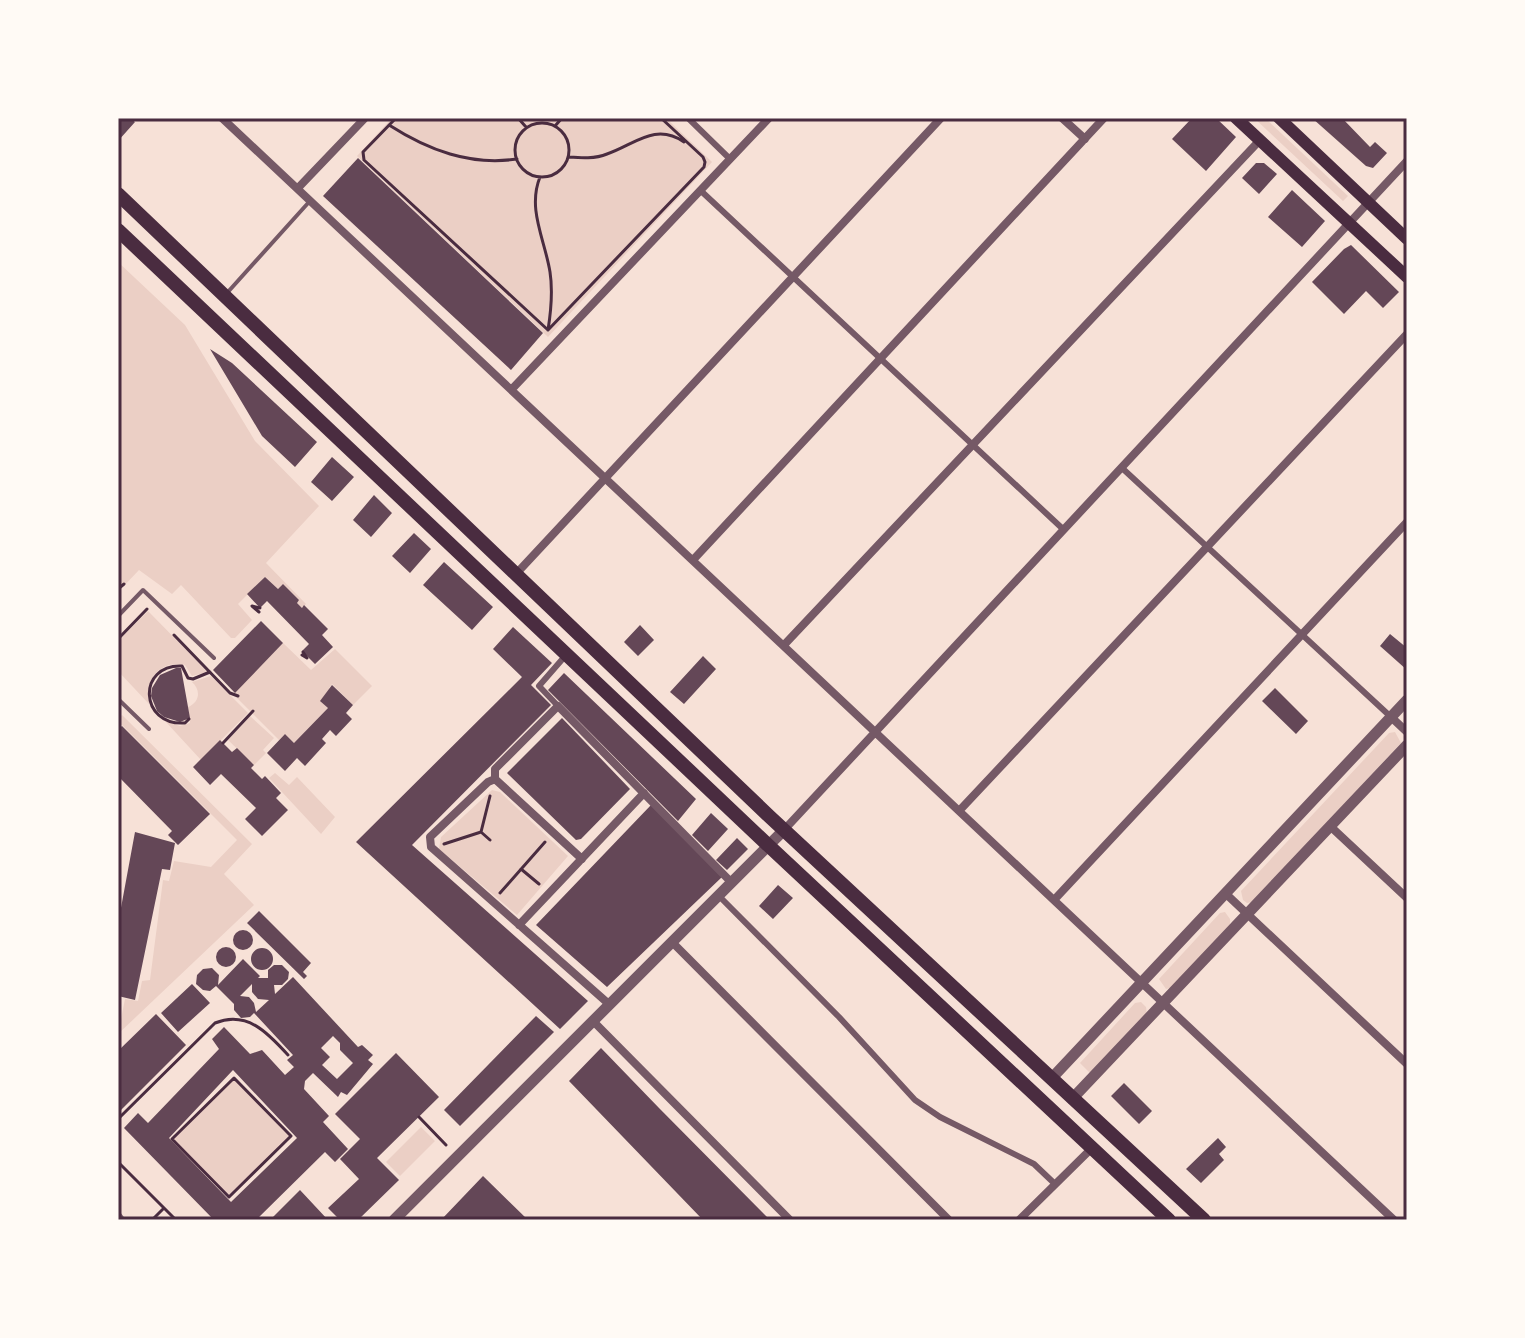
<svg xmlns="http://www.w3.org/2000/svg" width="1525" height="1338" viewBox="0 0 1525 1338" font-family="'Source Sans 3',sans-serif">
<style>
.green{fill:#ebcfc5}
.building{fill:#644757;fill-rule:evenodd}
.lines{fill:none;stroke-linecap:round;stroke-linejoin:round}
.path{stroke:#4a2c40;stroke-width:3}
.service{stroke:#755966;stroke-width:4}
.pedestrian{stroke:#755966;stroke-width:6}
.minor{stroke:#755966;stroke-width:8}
.tertiary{stroke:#755966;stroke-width:11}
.secondary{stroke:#4a2c40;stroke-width:12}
.primary{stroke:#4a2c40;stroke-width:14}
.neatline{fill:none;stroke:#4a2c40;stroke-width:3}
</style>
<rect width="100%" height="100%" fill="#f7e1d7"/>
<path class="green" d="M392,118H666L712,162L548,337L357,156Z
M1254,118H1265L1348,196L1343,201Z
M118,262L185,325L255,441L319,506L266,563L306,604L302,608L297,603L299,600L283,584L278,589L265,577L238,604L252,620L235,638H231L181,585L172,594L139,570L120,590L118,588Z
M148,611L208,672L192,676L185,665C159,660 144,680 149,704L118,671V641Z
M283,643L311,670L335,649L372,686L353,705L332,684L329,688L331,690L321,700L328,708L294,743L285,734L279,740L233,694Z
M211,676L248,713L201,760L165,721L180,726L190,723L188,707C200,702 201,690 192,682Z
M122,715L252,844L224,874L254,905L118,1034L125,999L138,1001L142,981L150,980L163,880L169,881L174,861L211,867L237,840L122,725L118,727V719Z
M250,716L274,738L263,750L266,753L254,765L228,740Z
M1395,732L1401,743L1252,902L1247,903L1243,900L1241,891L1389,733Z
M275,773L289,785L297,777L335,817L321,834L269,778Z
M492,790L500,792L568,856L517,915L439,849L441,837Z
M1225,912L1230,919V926L1170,988L1166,989L1159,979L1220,913Z
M1141,1002L1146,1007L1147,1015L1090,1073L1080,1063L1135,1003Z
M234,1078L291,1136L229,1197L172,1139Z
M421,1127L435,1141L400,1176L386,1162Z"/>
<path class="building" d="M118,118H130L135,122L118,141Z
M1192,118H1216L1236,137L1206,171L1172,139Z
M1312,118H1342L1370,147L1375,142L1387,153L1373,168L1366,166Z
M358,158L543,333L511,370L323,196Z
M1256,163H1264L1277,174L1259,194L1242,178Z
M1292,190L1325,221L1302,247L1268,217Z
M1351,245L1399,292L1383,308L1366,291L1344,314L1312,282L1344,249Z
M210,349L232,363L317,442L295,467L262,436Z
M332,457L354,477L332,501L311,482Z
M374,495L392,513L371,537L353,520Z
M414,533L431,549L410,573L392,556Z
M444,562L493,607L472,630L423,585Z
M265,577L278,589L283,584L299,600L297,603L302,608L304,605L328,629L322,635L333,647L315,664L302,651L309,644L267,601L260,608L247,594Z
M261,621L283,643L235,693L213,670Z
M640,625L654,640L638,656L624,642Z
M513,627L552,663L531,685L551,705L412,845L588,1001L560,1029L356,842L522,677L493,649Z
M1390,634L1407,648V670L1380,646Z
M703,656L716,669L684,704L670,692Z
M176,668H181L190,718L180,722L164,717L157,711L151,696L152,688L160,675Z
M564,673L696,799L678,821L548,690Z
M332,685L353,705L346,713L352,719L336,736L330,730L322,739L326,743L305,766L297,758L285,771L267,753L285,734L294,743L328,708L320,701Z
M1275,688L1308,721L1296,734L1262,701Z
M562,718L630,789L581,839L576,840L507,773Z
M122,726L210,814L178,845L168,835L172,831L118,776V729Z
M220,740L232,752L237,748L254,765L251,768L262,779L265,776L281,793L276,798L288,810L262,836L245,819L256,808L221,774L210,785L193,767Z
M651,805L722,877L607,987L536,925Z
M711,813L728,829L708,851L692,835Z
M135,832L175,843L170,870L162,869L135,1000L118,996V924Z
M737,838L748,849L727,870L716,860Z
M778,885L793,898L773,919L759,906Z
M259,911L311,963L303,972L307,976L304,979L247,923Z
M233 940a10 10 0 1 1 20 0a10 10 0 1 1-20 0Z
M216 957a10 10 0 1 1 20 0a10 10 0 1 1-20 0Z
M251 959a11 11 0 1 1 22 0a11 11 0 1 1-22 0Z
M243,959L260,976L258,978H268V970L274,965H282L289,972L288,979L282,985H274L275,994L293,977L358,1047L362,1045L373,1055L368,1060L373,1064L347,1095L341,1092L338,1097L313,1073L305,1081L304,1089L329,1116L323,1122L348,1149L335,1162L325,1152L256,1220H214L124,1128L138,1113L148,1123L219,1049L212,1039L224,1027L250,1054L262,1050L285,1075L294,1067L287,1060L293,1055L254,1013L250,1017L241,1018L234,1010V1004L216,986L210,991L203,990L196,984L197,975L203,969L212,968L219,975L218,985ZM252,984V992L258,999L269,1000L256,1012L254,1003L249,997L240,996ZM333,1036L340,1043V1050L353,1063L337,1079L322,1065L330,1057L321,1048ZM233,1070L297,1138L231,1202L169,1138Z
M192,984L210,1003L178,1032L161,1013Z
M156,1014L186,1045L118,1113V1051Z
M536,1016L554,1032L460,1126L444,1110Z
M601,1048L659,1108L770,1220H703L569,1081Z
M396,1053L439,1097L377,1158L399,1180L358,1220H340L328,1208L359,1179L340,1159L360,1139L335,1114Z
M1124,1083L1152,1111L1139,1124L1111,1096Z
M1218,1138L1226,1147L1219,1154L1224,1160L1201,1183L1186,1169Z
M483,1176L528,1220H495L492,1217L489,1220H441Z
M300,1190L328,1220H270Z"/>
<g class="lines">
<path class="path" d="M396,118L363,152L364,160L548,330L704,167L705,162L703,157L661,118
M518,118L526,127
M515 150a27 27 0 1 1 54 0a27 27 0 1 1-54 0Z
M389,125C428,150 470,166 517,159
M555,126L562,118
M569,157C581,158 595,159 607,154C634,145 655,122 684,142
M540,177C527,209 545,240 550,272C553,291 551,311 548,330
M118,589L124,584
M259,612L252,606L260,608
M174,635L230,693L238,696
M118,639L147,609
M302,655L307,658L303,652
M189,719L185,723C139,726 137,664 182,666L188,678L193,679L210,672
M223,743L253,711
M481,832L490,840
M444,844L481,832L490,796
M521,869L539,884
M500,893L545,842
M234,1078L291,1136L229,1197L172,1139Z
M419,1117L446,1145
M118,1119L215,1023C247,1010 268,1033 288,1055
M118,1162L176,1220
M152,1220L163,1209"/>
<path class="service" d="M227,293L309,202
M118,616L143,590L214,658
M118,699L149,729"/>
<path class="pedestrian" d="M688,118L730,159
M700,190L1064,530
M1122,468L1391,717
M558,706L539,686L566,655
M719,896L839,1017L915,1100L940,1117L1034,1164L1055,1184"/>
<path class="minor" d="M222,118L1394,1220
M1062,118L1085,139
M298,188L365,118
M512,389L769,118
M693,560L1104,118
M515,575L941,118
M784,645L1260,140
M1391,717L1407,732
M495,779V769L558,706L732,883
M495,779L488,782L430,837L431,847L610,1005
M495,779L582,859
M959,811L1407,334
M1330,826L1407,898
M784,830L1407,161
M1225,893L1407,1064
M1054,900L1407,522
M519,925L644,793
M672,942L949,1220
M593,1021L790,1220
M118,1216L121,1220
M1019,1220L1092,1148"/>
<path class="tertiary" d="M1051,1079L1407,700
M1072,1099L1407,745
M394,1220L784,830"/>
<path class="secondary" d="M1236,118L1407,277
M1279,118L1407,239"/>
<path class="primary" d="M118,194L770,817L1204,1220
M118,230L769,846L1169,1220"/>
</g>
<rect width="1525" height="1338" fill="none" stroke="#fffaf5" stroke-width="240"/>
<rect x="120" y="120" width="1285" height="1098" class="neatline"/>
</svg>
